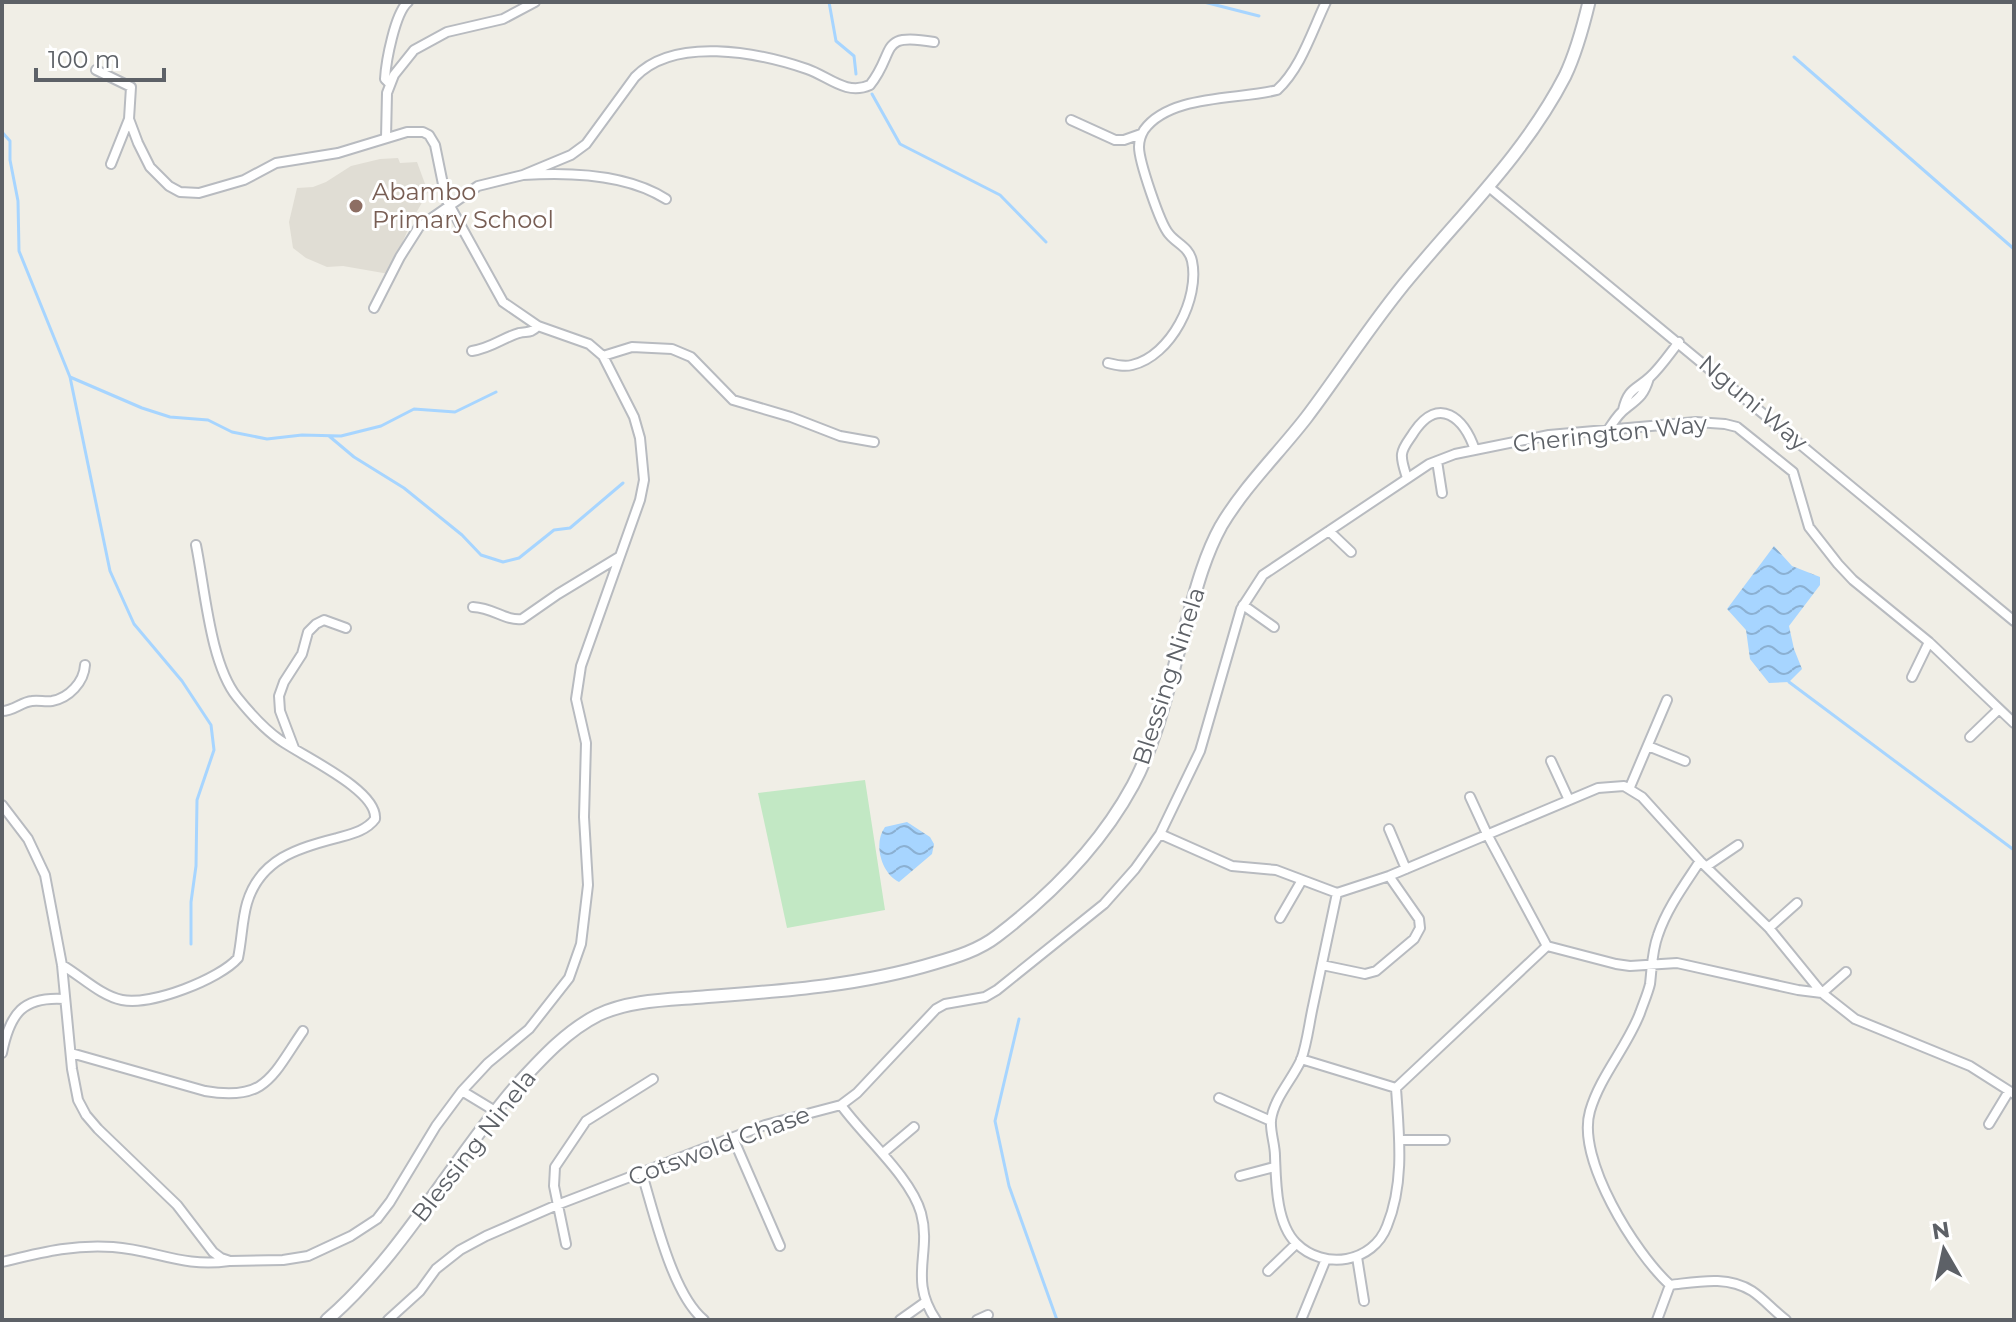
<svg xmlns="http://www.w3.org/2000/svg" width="2016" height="1322" viewBox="0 0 2016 1322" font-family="Montserrat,sans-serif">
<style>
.education{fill:#e0ddd4}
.pitch{fill:#c2e8c4}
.water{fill:url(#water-waves)}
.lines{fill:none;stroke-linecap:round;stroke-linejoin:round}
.stream{stroke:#a7d5ff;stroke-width:3}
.minor-casing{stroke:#b8bbc0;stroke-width:12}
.tertiary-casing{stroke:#b8bbc0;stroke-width:15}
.minor{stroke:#fff;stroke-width:8}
.tertiary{stroke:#fff;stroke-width:11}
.education-dot{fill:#8d6e63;stroke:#fff;stroke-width:3}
.labels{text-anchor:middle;stroke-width:6;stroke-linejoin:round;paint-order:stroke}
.education-label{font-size:24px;fill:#785e54;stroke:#fff;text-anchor:start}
.street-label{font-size:24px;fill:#5d6167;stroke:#fff}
</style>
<defs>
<pattern id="water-waves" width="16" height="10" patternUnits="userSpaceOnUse" patternTransform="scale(2)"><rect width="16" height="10" fill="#a7d5ff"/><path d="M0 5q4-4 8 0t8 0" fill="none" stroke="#8bb0d2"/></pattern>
</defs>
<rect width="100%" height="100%" fill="#f0eee6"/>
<path class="education" d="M398,158L400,163L417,162L428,192L412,220L389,274L343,266L327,267L306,258L293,248L289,222L297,188L313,187L326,182L351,166L380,159Z"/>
<path class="pitch" d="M865,780L885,910L787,928L758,793Z"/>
<path class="water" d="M1774,546L1792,566L1820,577V585L1789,626L1794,649L1802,669L1789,682L1769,683L1750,659L1746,630L1727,609Z
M907,822L930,837L934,844L932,854L899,882C881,873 873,843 885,827Z"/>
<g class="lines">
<path class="stream" d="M829,2L836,41L854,56L856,74
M1204,2L1259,16
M1794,57L2014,249
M872,94L900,144L1000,195L1046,242
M2,132L10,141V160L18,201L19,251L70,377L110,571L134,624L182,681L211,725L214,750L197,800L196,866L191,902V944
M70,377L142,408L170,417L208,420L232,432L267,439L302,435L341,436L381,426L414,409L455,412L496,392
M329,436L354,457L404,488L462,535L481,555L503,562L519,558L554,530L570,528L623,483
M1789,682L2014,850
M1019,1019L995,1121L1009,1186L1057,1320"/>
<defs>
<path id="minor" d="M390,84L385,79C386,61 395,13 408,2
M1071,120L1115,140H1124L1141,134
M386,138L387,93L394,75L414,50L447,32L503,19L535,2
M111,164L129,119
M1490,188L2014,621
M666,199C627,174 569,172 523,175L571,155L586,144L635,77C674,36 757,52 807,69C828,76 846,96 870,85C897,51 877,32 934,42
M374,308L400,257L419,227L478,186L523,175
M472,351C492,348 502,338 519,333C528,331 530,334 538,326
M603,356L632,347L672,349L691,357L733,400L791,417L840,436L874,442
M1108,363C1116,365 1124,367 1132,365C1171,356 1200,298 1192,261C1189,247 1177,244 1169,234C1160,224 1139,161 1139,147C1139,141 1141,135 1144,130C1170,94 1239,100 1277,90C1301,68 1312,31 1326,2
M1623,410C1628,388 1636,390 1650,377C1661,367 1670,353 1679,342
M1608,430C1613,423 1618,414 1625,409C1639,398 1644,395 1649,378
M1437,461L1442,493
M1407,478C1405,471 1401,461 1402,454C1403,446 1410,439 1414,432C1439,395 1464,418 1475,450
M1329,531L1351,552
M1243,605L1274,627
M473,607C494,608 505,621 522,619L558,594L619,557
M1912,677L1929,642
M2,711C14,711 21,702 32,701C39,700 45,702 52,701C69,698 84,682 85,665
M1970,737L1999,709
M1648,746L1685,761
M294,748L280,711L279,696L284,682L302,654L308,632L316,624L324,620L346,628
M1551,761L1569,800
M1630,787L1667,700
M1470,797L1488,836L1547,946
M2,805L28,839L45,875L62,965L72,1069L78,1100L86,1115L98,1129L177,1205L213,1252L221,1258L230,1261L283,1260L308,1256L351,1236L377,1219L390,1202L436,1126L462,1091L488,1063L529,1029L569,978L581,944L588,885L584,817L586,743L576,699L581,666L640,500L644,480L640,438L634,417L603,356L589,344L538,326L503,302L446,199L435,145L429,135L423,132H407L338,153L276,163L244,180L199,193L180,192L169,186L150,167L138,143L129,119L131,87L96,70
M1389,829L1406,869
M1160,834L1232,866L1276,870L1337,893L1389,876L1598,788L1624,786L1642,797L1700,861L1769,928L1822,993L1855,1019L1970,1066L2014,1094
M1700,861C1685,884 1667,908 1658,935C1652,951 1652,967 1650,984C1648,993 1643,1004 1640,1013C1627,1047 1600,1076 1590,1111C1576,1159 1635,1253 1670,1285C1697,1282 1727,1275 1752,1291C1764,1299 1774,1311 1786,1320
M1707,866L1738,845
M1337,893C1329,931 1321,969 1313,1006C1309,1024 1307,1044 1301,1060C1292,1080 1274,1098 1271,1120C1270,1132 1275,1144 1275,1156C1276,1182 1276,1223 1296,1243C1324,1271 1373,1263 1387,1226C1405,1182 1399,1134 1396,1088L1547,946
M1280,918L1302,880
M1769,928L1797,903
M1547,946L1616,964L1630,966L1677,963L1798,990L1822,993
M62,965C81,976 101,996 122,1000C151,1006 220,979 238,958C242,939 242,920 247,903C260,859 298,848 337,838C351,834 366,831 375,819C378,790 302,756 280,740C264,729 249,712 237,697C210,663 205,589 196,545
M1322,965L1365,974L1376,971L1414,939L1420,928L1419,919L1389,876
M1822,993L1846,972
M2,1053C10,1013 23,996 65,999
M71,1053L205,1091C266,1102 272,1076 303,1031
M1301,1059L1396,1088
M462,1091L495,1111
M1219,1098L1271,1121
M841,1105C863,1136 911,1177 921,1213C932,1253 908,1279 936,1320
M1989,1124L2009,1091
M733,1138L780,1246
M1400,1140H1445
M883,1153L914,1127
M642,1174C654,1213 672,1294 704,1320
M1240,1176L1274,1167
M566,1244L554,1186L555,1167L586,1121L653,1079
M1357,1257L1364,1301
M2,1262C40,1253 73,1244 113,1247C156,1250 183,1268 229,1261
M1268,1271L1296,1244
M388,1320L420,1291L436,1269L460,1250L486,1236L557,1205L765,1125L841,1105L857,1093L936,1009L945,1004L985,997L997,990L1104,904L1135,869L1160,834L1200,751L1241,609L1263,575L1429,464L1455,454L1549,435L1696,422L1725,424L1737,427L1793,472L1809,527L1838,564L1853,580L1929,642L2014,723
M900,1320L924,1303
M977,1320L988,1315
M1301,1320L1326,1259
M1657,1320L1670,1285"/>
<path id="tertiary" d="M327,1320C404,1253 451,1161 517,1085C541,1059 566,1031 598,1015C630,1000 667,1000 703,997C781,991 859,986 935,963C956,957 979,950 997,936C1052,894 1100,846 1133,785C1156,742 1167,692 1180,646C1192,606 1201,562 1221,526C1244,487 1278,454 1306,418C1341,372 1372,322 1410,277C1464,212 1526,152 1565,76C1576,53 1583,27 1589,2"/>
</defs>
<use href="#minor" class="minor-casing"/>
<use href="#tertiary" class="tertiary-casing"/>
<use href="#minor" class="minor"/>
<use href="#tertiary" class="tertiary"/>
</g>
<circle class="education-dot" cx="356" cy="206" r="8"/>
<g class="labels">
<g class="education-label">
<text x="372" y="200">Abambo<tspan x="372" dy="28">Primary School</tspan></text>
</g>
<g class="street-label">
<text transform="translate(1753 403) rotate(40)" y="8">Nguni Way</text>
<text transform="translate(1610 434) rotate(-6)" y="8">Cherington Way</text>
<text transform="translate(1169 676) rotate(-72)" y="8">Blessing Ninela</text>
<text transform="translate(474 1146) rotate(-52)" y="8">Blessing Ninela</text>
<text transform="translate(719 1146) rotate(-20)" y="8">Cotswold Chase</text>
</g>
</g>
<rect width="2016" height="1322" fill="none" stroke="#5d6167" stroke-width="8"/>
<g transform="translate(1944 1250) rotate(351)" stroke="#ffffff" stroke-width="6" paint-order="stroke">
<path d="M0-6L14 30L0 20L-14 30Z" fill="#5d6167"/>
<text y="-12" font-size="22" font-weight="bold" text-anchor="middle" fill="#5d6167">N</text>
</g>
<path d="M36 68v12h128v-12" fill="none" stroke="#5d6167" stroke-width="4"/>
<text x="48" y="68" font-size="24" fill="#5d6167" stroke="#ffffff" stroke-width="6" paint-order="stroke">100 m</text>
</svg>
